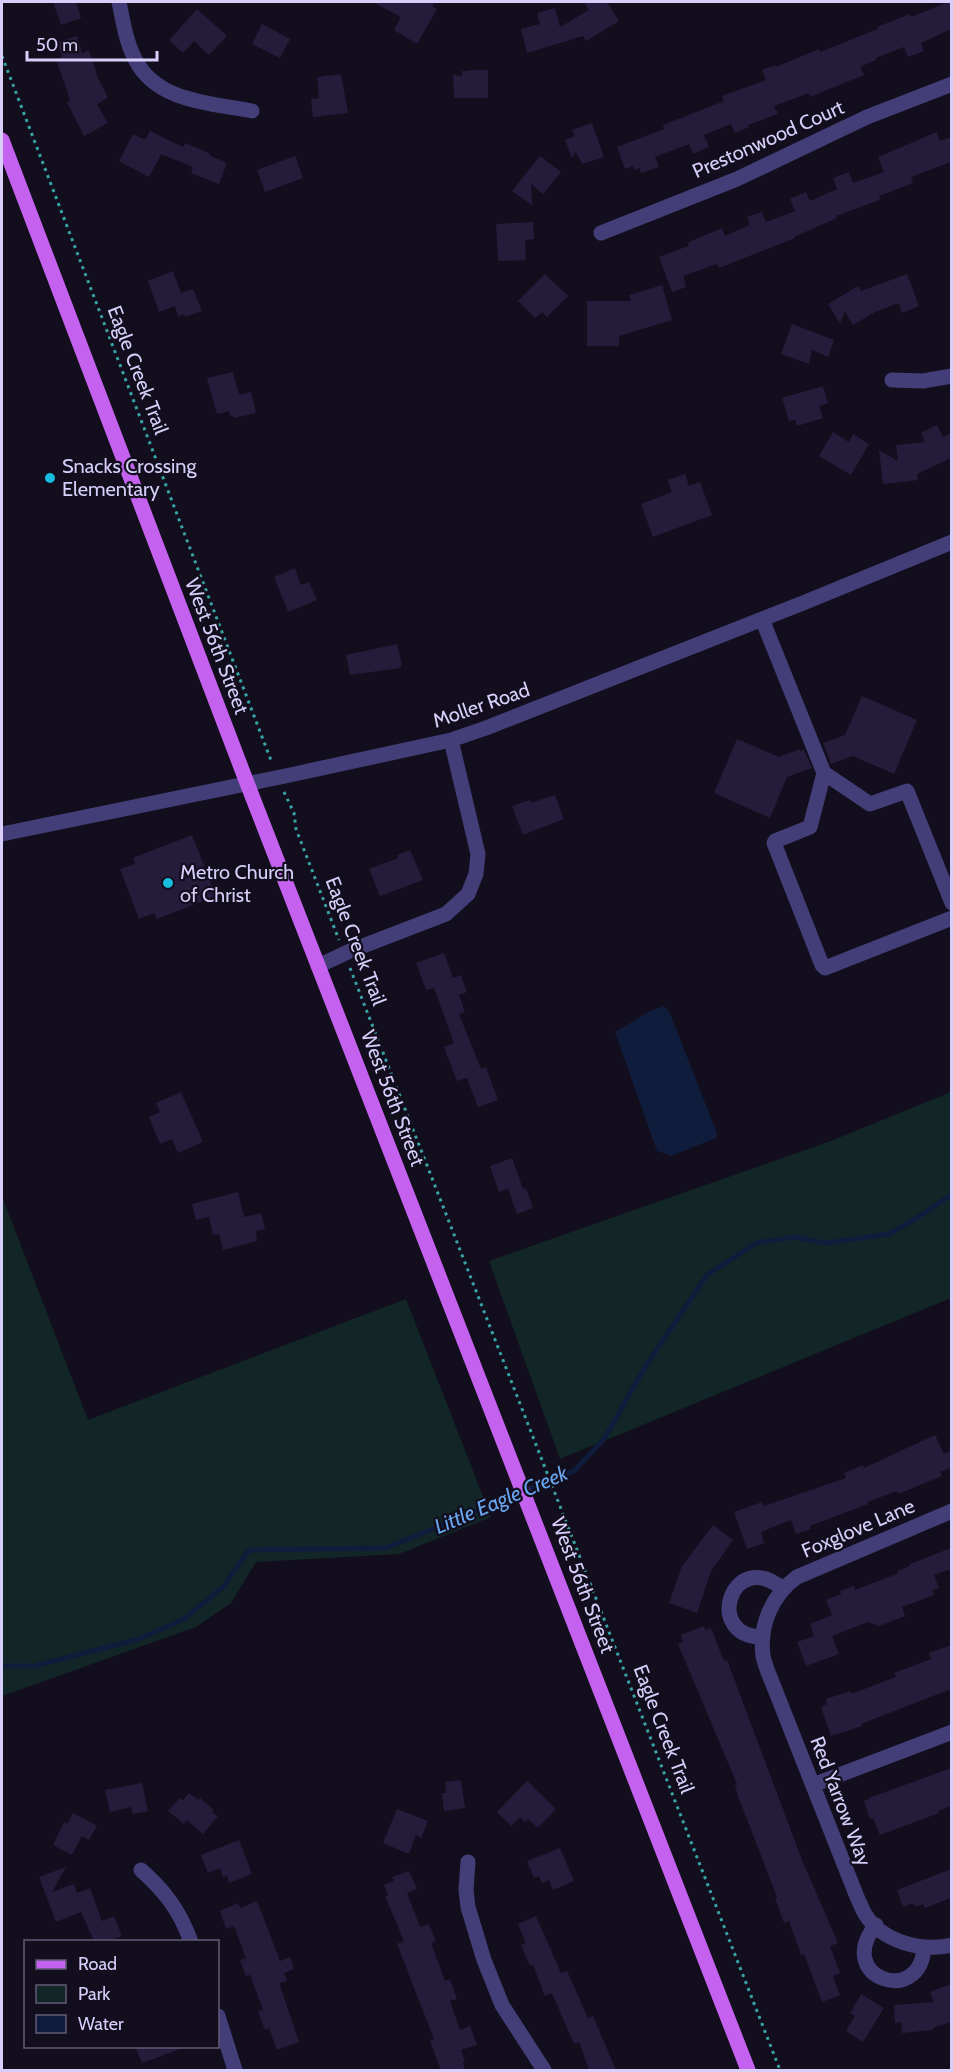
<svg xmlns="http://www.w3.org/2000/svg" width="953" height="2072" viewBox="0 0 953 2072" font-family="Cabin,sans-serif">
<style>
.green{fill:#122627}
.water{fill:#101c3b}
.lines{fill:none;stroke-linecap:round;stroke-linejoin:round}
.stream{stroke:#101c3b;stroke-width:5}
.building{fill:#251c3c}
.path{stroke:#39a3a4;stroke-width:3;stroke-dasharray:3 4.5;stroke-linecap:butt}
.minor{stroke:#443e78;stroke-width:15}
.major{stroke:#c462ef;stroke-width:15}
.poi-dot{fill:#17bcde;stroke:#120e1d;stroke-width:2}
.labels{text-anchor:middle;stroke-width:4.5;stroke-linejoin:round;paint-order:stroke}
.street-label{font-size:20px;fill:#d7cffa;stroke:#120e1d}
.poi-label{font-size:20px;fill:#d7cffa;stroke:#120e1d;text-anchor:start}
.water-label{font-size:21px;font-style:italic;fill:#68a7ef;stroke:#120e1d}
</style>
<rect width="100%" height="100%" fill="#120e1d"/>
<path class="green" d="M951,1092V1298L560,1459L489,1261L831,1141Z
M2,1196L88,1420L406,1299L491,1517L399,1554L256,1562L231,1603L196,1627L2,1696Z"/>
<path class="water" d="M664,1006L669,1011L717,1133L716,1138L671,1156L657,1151L615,1032L650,1011Z"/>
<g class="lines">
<path class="stream" d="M2,1666H34L139,1639L184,1619L223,1587L249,1550L386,1548L574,1471L604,1439L645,1367L707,1275L756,1243L794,1237L825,1243L889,1234L923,1214L952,1194"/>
</g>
<path class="building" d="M53,2H76L81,18L61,25Z
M372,2H435L432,6L437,9L417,44L394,30L401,17Z
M584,2H607L619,21L586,41L583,36L527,53L521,29L540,24L537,13L555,8L560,27L589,10Z
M948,2H951V29L921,43L924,51L908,57L904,47L876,58V60L860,67L864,75L810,97L809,93L774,106L778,114L748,125L749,127L735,133L731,124L704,135L709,147L693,154L689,144L655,157L659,167L641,173L640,168L634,170L633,166L625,169L617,147L664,129L663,125L724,101L722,96L766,80L762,70L775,65L776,67L819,49L820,52L878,29L877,27L910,14L911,17Z
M197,9L227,36L209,55L194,41L183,53L169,40Z
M262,24L290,39L280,58L252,44Z
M77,36L82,53L89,50L98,78L108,98L97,104L108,123L84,136L67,102L70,100L56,59L62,57L57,42Z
M470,70H488V98H454L453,75L462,76V71H470Z
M341,74L348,113L313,117L311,99L319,98L317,77Z
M592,123L604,157L582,164L576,152L572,158L565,140L575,136L572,130Z
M150,131L183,147L185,143L209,153V155L227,163L219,184L191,173L193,167L161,154L149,177L119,161L133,134L145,140Z
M937,132L940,141L951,137V162L911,177L913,183L879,196L880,200L836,216L837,218L794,237L795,238L719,268L717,264L683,276L686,287L672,292L659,257L688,246L689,242L722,228L725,236L750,225L747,217L762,212L766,222L795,211L790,199L806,192L810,201L837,189L833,178L849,172L853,183L884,172L878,157Z
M295,156L303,178L265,192L257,170Z
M540,156L561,172L543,194L531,184L532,205L512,191Z
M533,222L534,239L525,240L526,260L498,261L496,224Z
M173,271L181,293L193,289L202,311L185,317L184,314L178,316L175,306L159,312L148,281Z
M545,274L568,296L547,317L542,312L535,318L518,301Z
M907,274L919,306L902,313L899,303L875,312L853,325L845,311L840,324L828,304L858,286L861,291Z
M662,285L672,320L619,336V346H587V301H631L629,295Z
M792,324L834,340L828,357L812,350L809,364L781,354Z
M233,372L239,395L251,392L256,413L234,418L233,415L230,416L229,411L217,414L207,378Z
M823,386L828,403L819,406L823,418L797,426L795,420L789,421L782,398Z
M937,425L943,437L951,433V458L917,474L918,480L883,484L879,450L898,461L896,445L925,442L921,433Z
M833,432L849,442L853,434L869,444L851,475L819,456Z
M685,474L689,486L700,482L712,515L653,537L641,504L672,492L668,480Z
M295,568L301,585L309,582L317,600L288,612L274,577Z
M397,644L402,665L400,668L350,675L346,655Z
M862,696L917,720L894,774L853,756L831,764L823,743L845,735Z
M737,739L779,757L800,749V751L804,750L812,768L787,777L770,818L714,793Z
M555,795L564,819L523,835L512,806L530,800L531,803Z
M192,835L216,896L157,919L154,913L139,919L120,869L135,864L133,858Z
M410,850L423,880L380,896L369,869L398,858L397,855Z
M444,953L453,978L461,975L467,992L459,995L465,1012L459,1014L481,1069L486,1067L498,1100L478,1107L467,1078L457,1081L444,1047L454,1043L434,988L426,990L416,963Z
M181,1092L203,1142L178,1153L172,1139L160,1144L149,1117L160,1112L156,1103Z
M512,1158L523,1189L526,1188L533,1208L517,1214L508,1189L499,1192L490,1166Z
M238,1192L244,1217L261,1213L265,1229L256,1231L257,1241L223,1250L219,1234L213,1235L209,1217L196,1220L192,1204Z
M935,1435L944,1454L951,1451V1468L940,1472L942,1476L898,1494L897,1491L867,1502L868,1504L810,1526L811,1529L796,1534L791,1520L761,1532L764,1543L747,1549L734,1512L762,1502L764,1506L846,1478L844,1473L863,1465L864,1468Z
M713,1525L733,1540L711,1571L697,1613L669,1603L682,1566Z
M951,1548V1569L934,1575L939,1588L932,1590L934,1595L902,1607L905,1616L879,1626L868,1622L832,1636L839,1654L806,1666L797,1642L814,1636L810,1624L832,1615L826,1600L841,1594L840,1591L854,1586L855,1590L897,1574V1571L910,1566V1564Z
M704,1626L705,1630L711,1628L724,1661L727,1660L802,1860L838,1943L830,1946L840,1973L833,1976L840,1995L822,2002L804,1954L801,1955L789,1921L784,1923L775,1898L777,1897L738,1796L735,1785L737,1784L678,1644L683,1642L681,1635Z
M951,1645V1689L861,1724L862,1726L831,1736L821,1707L827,1704L826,1699L850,1691L851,1694L896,1677L894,1673L931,1659L929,1653Z
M951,1768V1806L938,1811L939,1813L880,1835L873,1818L870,1819L864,1801L869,1799V1798Z
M461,1780L465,1808L444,1811L442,1793H446L445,1782Z
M527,1781L556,1809L538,1828L528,1819L525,1822L520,1817L511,1826L497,1812Z
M142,1783L148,1811L133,1814L131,1807L110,1812L105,1790Z
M189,1793L198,1800L200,1798L214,1810L212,1812L218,1816L203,1834L187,1820L184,1824L168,1811L180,1798L183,1800Z
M397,1809L428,1821L421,1838L416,1835L409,1854L383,1843Z
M73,1813L97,1826L89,1840L82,1836L72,1855L53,1845L64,1822L67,1824Z
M239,1840L252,1874L229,1883L227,1876L223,1877L220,1868L208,1873L201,1855Z
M560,1848L574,1881L553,1890L549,1880L542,1883L539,1876L534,1878L527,1861Z
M66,1867L52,1892L74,1884L77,1893L90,1888L102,1921L114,1916L122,1936L109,1941H94L81,1912L56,1922L39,1877Z
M951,1869V1898L925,1908L923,1904L915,1907L913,1903L903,1907L897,1890Z
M409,1871L417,1889L407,1893L420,1927L429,1924L436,1941L431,1943L445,1981L450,1979L457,1999L450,2001L460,2030L470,2026L477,2045L461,2050L465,2062L463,2063L465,2070H441L430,2041L434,2039L397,1944L404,1941L385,1896L388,1895L384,1885L394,1881L392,1877Z
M257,1901L280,1961L290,1957L294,1969L284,1973L287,1981L279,1983L299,2042L277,2050L269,2028L265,2030L258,2011L263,2010L250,1975L246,1976L240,1960L246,1958L234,1926L226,1929L220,1911L238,1903L240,1908Z
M536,1916L561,1973L567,1971L588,2018L593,2016L616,2070H589L579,2042L574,2044L552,1993L545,1996L533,1965L530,1966L521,1945L526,1943L518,1924Z
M951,1984V2022L933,2028V2030L902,2033L901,2022L895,2023L894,2005L934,2002L930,1992Z
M861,1994L884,2008L863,2042L846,2031L855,2016L850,2013Z
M135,2046H182L183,2048L142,2063Z"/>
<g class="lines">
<path class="path" d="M2,56L272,763
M284,792L294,813L296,829L339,940
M350,968L780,2070"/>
<path class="minor" d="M119,2C123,21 126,42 135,59C156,102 211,103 252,111
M601,233L737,179L867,117L952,84
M892,380L923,381L952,376
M762,619L824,773L870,804L907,791L952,903
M824,773L810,827L775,841L774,843L822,965L825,968L952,918
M2,834L290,775L451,740L486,728L803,603L952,542
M318,966L350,951L446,914L468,894L476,874L478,854L451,740
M952,1511L797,1577C772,1595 759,1625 763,1656C765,1666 770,1677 774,1687L857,1897C860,1903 862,1909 865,1914C882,1942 922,1952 952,1945
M763,1637C703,1638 731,1546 783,1589
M813,1785L952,1732
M468,1862L466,1890L468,1907L484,1960L502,2005L544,2070
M141,1870C165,1891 180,1911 191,1942
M876,1925C833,1977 921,2008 924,1947
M218,2016L235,2070"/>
<path class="major" d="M2,140L247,783L748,2070"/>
</g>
<g class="poi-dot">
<circle cx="50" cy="478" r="6"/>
<circle cx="168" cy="883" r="6"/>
</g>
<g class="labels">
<g class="street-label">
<text transform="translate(768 139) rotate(-24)" y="7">Prestonwood Court</text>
<text transform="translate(138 370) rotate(69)" y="7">Eagle Creek Trail</text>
<text transform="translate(217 646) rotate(69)" y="7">West 56th Street</text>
<text transform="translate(481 705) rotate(-19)" y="7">Moller Road</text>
<text transform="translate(356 941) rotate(69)" y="7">Eagle Creek Trail</text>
<text transform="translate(393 1098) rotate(69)" y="7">West 56th Street</text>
<text transform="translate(858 1528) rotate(-23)" y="7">Foxglove Lane</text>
<text transform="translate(583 1585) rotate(69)" y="7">West 56th Street</text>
<text transform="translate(664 1729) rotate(69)" y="7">Eagle Creek Trail</text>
<text transform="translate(841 1801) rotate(69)" y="7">Red Yarrow Way</text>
</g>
<g class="poi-label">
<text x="62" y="473">Snacks Crossing<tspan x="62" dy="23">Elementary</tspan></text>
<text x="180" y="879">Metro Church<tspan x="180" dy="23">of Christ</tspan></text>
</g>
<g class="water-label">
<text transform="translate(501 1500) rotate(-23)" y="7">Little Eagle Creek</text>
</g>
</g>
<rect width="953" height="2072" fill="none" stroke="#d7cffa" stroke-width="6"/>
<rect x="24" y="1940" width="195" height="108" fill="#120e1d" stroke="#615b75" stroke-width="1.5"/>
<rect x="36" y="1960" width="30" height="9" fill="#c462ef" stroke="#615b75" stroke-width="1.5"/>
<text x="78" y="1970" font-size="18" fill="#d7cffa">Road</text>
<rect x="36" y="1985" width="30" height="18" fill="#122627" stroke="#615b75" stroke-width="1.5"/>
<text x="78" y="2000" font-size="18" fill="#d7cffa">Park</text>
<rect x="36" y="2015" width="30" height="18" fill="#101c3b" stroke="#615b75" stroke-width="1.5"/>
<text x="78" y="2030" font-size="18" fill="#d7cffa">Water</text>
<path d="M27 51v9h130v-9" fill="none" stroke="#d7cffa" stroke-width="3"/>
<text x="36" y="51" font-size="18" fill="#d7cffa" stroke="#120e1d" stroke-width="4.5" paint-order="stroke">50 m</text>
</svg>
